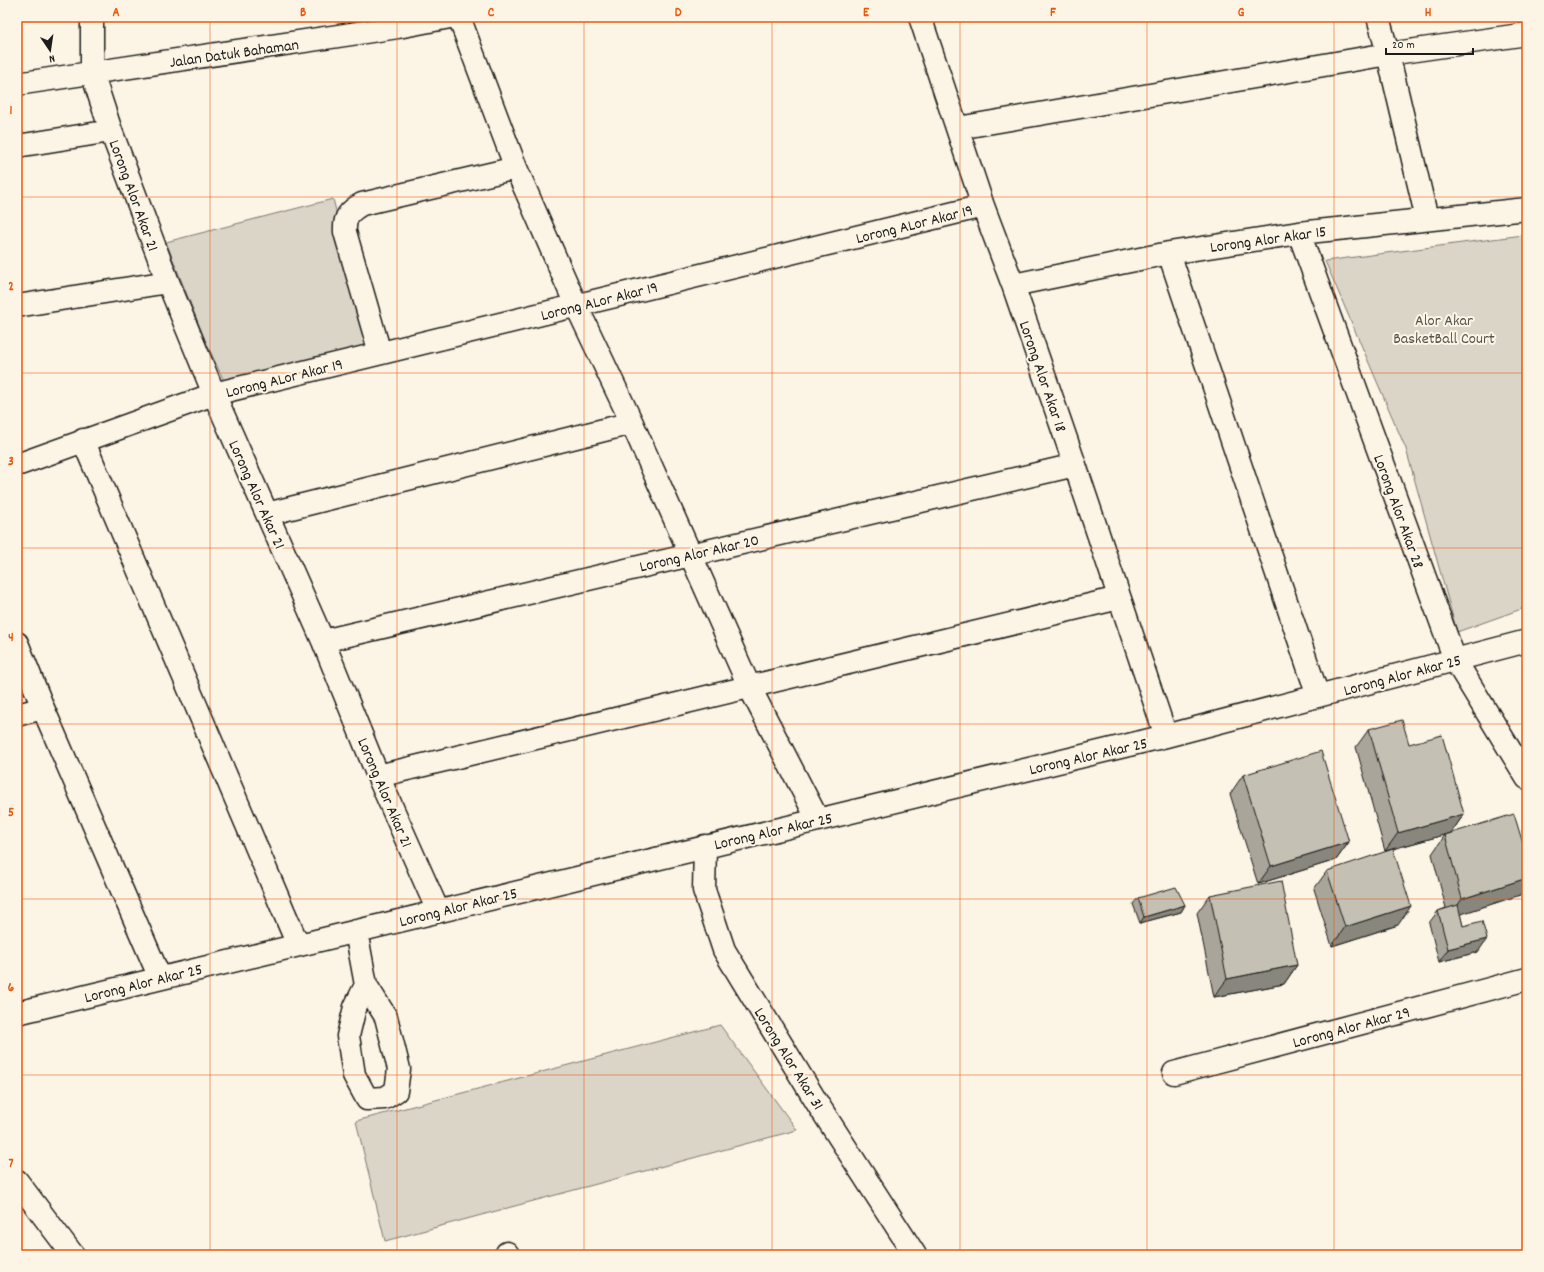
<svg xmlns="http://www.w3.org/2000/svg" width="1544" height="1272" viewBox="0 0 1544 1272" font-family="Dekko,sans-serif">
<style>
.green{fill:#dbd5c8;stroke:#7c7872}
.lines{fill:none;stroke-linecap:round;stroke-linejoin:round}
.minor-casing{stroke:#1c1c1c;stroke-width:25}
.minor{stroke:#fcf5e5;stroke-width:22}
.wall{fill:#a9a59a;stroke:#1c1c1c}
.shaded-wall{fill:#89867d;stroke:#1c1c1c}
.building{fill:#c4c0b3;stroke:#1c1c1c}
.grid{fill:none;stroke:#e8590c;stroke-width:1;stroke-opacity:0.55}
.labels{text-anchor:middle;stroke-width:4;stroke-linejoin:round;paint-order:stroke}
.street-label{font-size:16px;fill:#1c1c1c;stroke:#fcf5e5}
.park-label{font-size:16px;fill:#555450;stroke:#fcf5e5}
.neatline{fill:none;stroke:#e8590c;stroke-width:1.5}
.grid-label{font-size:13px;text-anchor:middle;font-weight:bold;fill:#e8590c}
</style>
<rect width="100%" height="100%" fill="#fcf5e5"/>
<filter id="ink" filterUnits="userSpaceOnUse"><feTurbulence type="fractalNoise" baseFrequency=".025" numOctaves="2"/><feDisplacementMap in="SourceGraphic" scale="8" xChannelSelector="R" yChannelSelector="G"/><feConvolveMatrix kernelMatrix="1 2 1 2 8 2 1 2 1" color-interpolation-filters="sRGB"/></filter>
<g filter="url(#ink)">
<path class="green" d="M333,199L370,347L224,381L205,340L166,242Z
M1523,235L1527,253V607L1457,632L1406,449L1325,261Z
M720,1025L797,1130L385,1241L356,1121Z"/>
<g class="lines">
<defs>
<path id="minor" d="M92,17V73L111,131L168,282L214,394L323,641L378,776L438,911
M459,17L516,168L576,305L632,423L749,686L818,820
M920,17L983,206L1013,285L1075,465L1166,736
M1378,17L1388,54L1427,219
M17,84L398,27L450,17
M958,128L1388,54L1527,34
M17,146L111,131
M1299,233L1455,660L1527,778
M1169,253L1318,696
M1013,285L1169,253L1299,233L1527,209
M17,306L168,282
M380,353L345,232C344,217 349,211 362,204L516,168
M83,440L298,945
M17,465L214,394L983,206
M267,514L632,423
M323,641L1075,465
M17,643L43,708L160,978
M17,715L43,708
M378,776L1119,598
M705,846L704,890L724,950L819,1106L915,1255
M356,931L366,985L386,1017L399,1069L396,1091L385,1098L367,1099L354,1075L348,1036L355,1007L366,985
M17,1013L1166,736L1527,641
M1174,1073L1527,979
M17,1181L73,1255
M507,1253L508,1255"/>
</defs>
<use href="#minor" class="minor-casing"/>
<use href="#minor" class="minor"/>
</g>
<path class="wall" d="M1369,729L1409,744L1464,814L1451,833L1385,851L1356,747Z
M1243,775L1349,842L1336,860L1258,884L1230,794Z
M1445,835L1520,895L1460,914L1463,926L1478,952L1439,962L1429,923L1438,911L1446,908L1432,854Z
M1327,871L1398,925L1332,946L1314,889Z
M1210,895L1297,965L1284,984L1214,997L1197,913Z
M1138,898L1185,905L1181,912L1140,923L1133,904Z"/>
<path class="shaded-wall" d="M1464,814L1451,833L1385,851L1398,833Z
M1349,842L1336,860L1258,884L1271,866Z
M1527,878V884L1520,895L1449,918L1462,899Z
M1185,905L1181,912L1140,923L1144,917Z
M1411,906L1398,925L1332,946L1345,927Z
M1487,939L1478,952L1439,962L1448,949Z
M1297,965L1284,984L1214,997L1227,979Z"/>
<path class="building" d="M1402,720L1409,744L1442,735L1464,814L1398,833L1369,729Z
M1321,751L1349,842L1271,866L1243,775Z
M1514,814L1527,857V878L1462,899L1445,835Z
M1393,849L1411,906L1345,927L1327,871Z
M1281,881L1297,965L1227,979L1210,895Z
M1176,887L1185,905L1144,917L1138,898Z
M1458,905L1463,926L1482,921L1487,939L1448,949L1438,911Z"/>
</g>
<path class="grid" d="M210,17V1255M397,17V1255M584,17V1255M772,17V1255M960,17V1255M1147,17V1255M1334,17V1255M17,197H1527M17,373H1527M17,548H1527M17,724H1527M17,899H1527M17,1075H1527"/>
<g class="labels">
<g class="street-label">
<text transform="translate(234 52) rotate(-8)" y="6">Jalan Datuk Bahaman</text>
<text transform="translate(135 195) rotate(70)" y="6">Lorong Alor Akar 21</text>
<text transform="translate(914 223) rotate(-14)" y="6">Lorong ALor Akar 19</text>
<text transform="translate(1268 238) rotate(-8)" y="6">Lorong Alor Akar 15</text>
<text transform="translate(599 300) rotate(-14)" y="6">Lorong ALor Akar 19</text>
<text transform="translate(1044 376) rotate(71)" y="6">Lorong Alor Akar 18</text>
<text transform="translate(284 377) rotate(-14)" y="6">Lorong ALor Akar 19</text>
<text transform="translate(258 494) rotate(66)" y="6">Lorong Alor Akar 21</text>
<text transform="translate(1400 511) rotate(70)" y="6">Lorong Alor Akar 28</text>
<text transform="translate(699 552) rotate(-13)" y="6">Lorong Alor Akar 20</text>
<text transform="translate(1402 674) rotate(-15)" y="6">Lorong Alor Akar 25</text>
<text transform="translate(1088 755) rotate(-13)" y="6">Lorong Alor Akar 25</text>
<text transform="translate(386 792) rotate(67)" y="6">Lorong Alor Akar 21</text>
<text transform="translate(773 830) rotate(-13)" y="6">Lorong Alor Akar 25</text>
<text transform="translate(458 906) rotate(-14)" y="6">Lorong Alor Akar 25</text>
<text transform="translate(143 982) rotate(-14)" y="6">Lorong Alor Akar 25</text>
<text transform="translate(1351 1026) rotate(-15)" y="6">Lorong Alor Akar 29</text>
<text transform="translate(790 1058) rotate(58)" y="6">Lorong Alor Akar 31</text>
</g>
<g class="park-label">
<text x="1444" y="325">Alor Akar<tspan x="1444" dy="18">BasketBall Court</tspan></text>
</g>
</g>
<rect width="1544" height="1272" fill="none" stroke="#fcf5e5" stroke-width="44"/>
<g transform="translate(50 50) rotate(167)" stroke="#fcf5e5" stroke-width="3" paint-order="stroke">
<path d="M0-3L7 15L0 10L-7 15Z" fill="#1c1c1c"/>
<text y="-6" font-size="11" font-weight="bold" text-anchor="middle" fill="#1c1c1c">N</text>
</g>
<path d="M1386 48v6h87v-6" fill="none" stroke="#1c1c1c" stroke-width="2"/>
<text x="1392" y="48" font-size="12" fill="#1c1c1c" stroke="#fcf5e5" stroke-width="3" paint-order="stroke">20 m</text>
<rect x="22" y="22" width="1500" height="1228" class="neatline"/>
<g class="grid-label">
<text x="116" y="16">A</text>
<text x="303" y="16">B</text>
<text x="491" y="16">C</text>
<text x="678" y="16">D</text>
<text x="866" y="16">E</text>
<text x="1053" y="16">F</text>
<text x="1241" y="16">G</text>
<text x="1428" y="16">H</text>
<text x="11" y="114">1</text>
<text x="11" y="290">2</text>
<text x="11" y="465">3</text>
<text x="11" y="641">4</text>
<text x="11" y="816">5</text>
<text x="11" y="991">6</text>
<text x="11" y="1167">7</text>
</g>
</svg>
